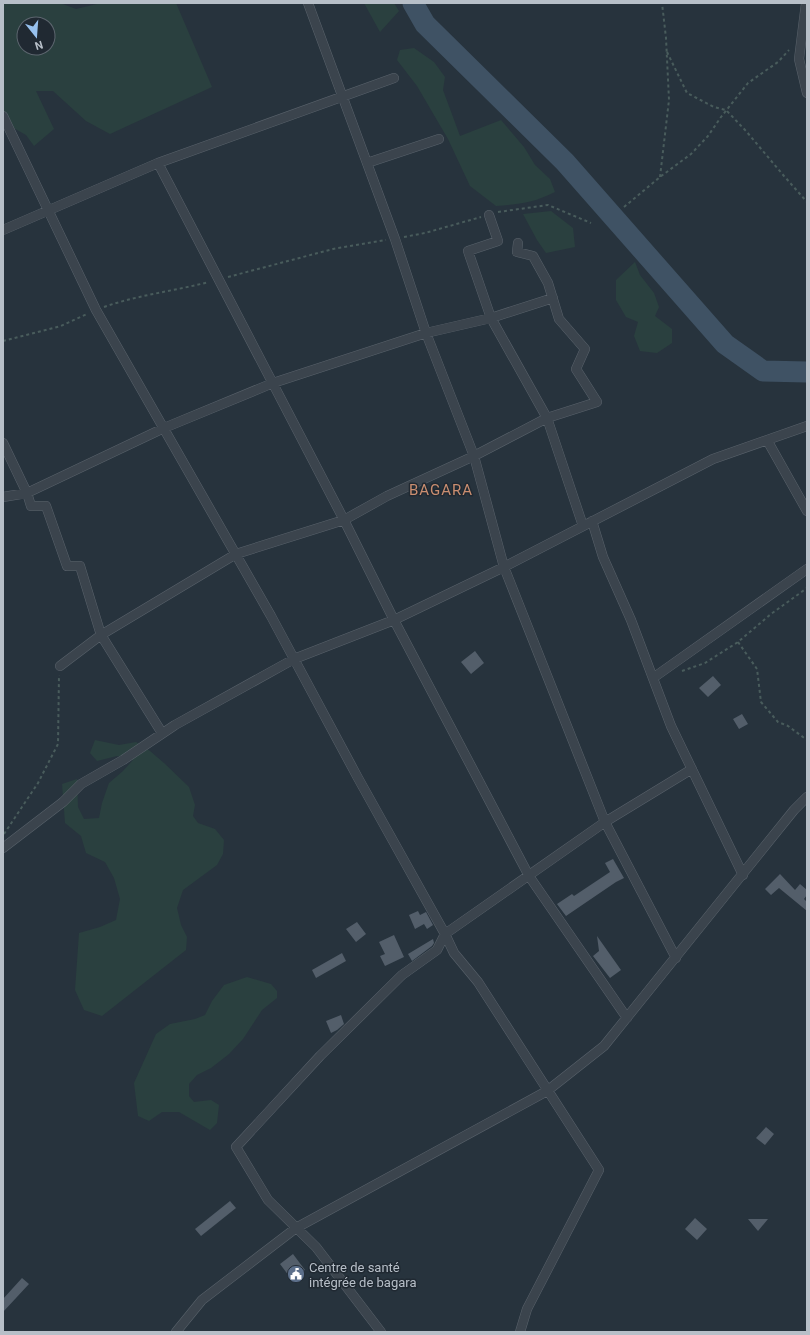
<svg xmlns="http://www.w3.org/2000/svg" width="810" height="1335" viewBox="0 0 810 1335" font-family="Roboto,sans-serif">
<style>
.green{fill:#2a403f;fill-rule:evenodd}
.lines{fill:none;stroke-linecap:round;stroke-linejoin:round}
.river{stroke:#3f5264;stroke-width:21}
.building{fill:#535e6a}
.minor-casing{stroke:#59626b;stroke-width:10}
.path{stroke:#495c5c;stroke-width:2;stroke-dasharray:3 3;stroke-linecap:butt}
.minor{stroke:#3b444d;stroke-width:9}
.labels{text-anchor:middle;stroke-width:3;stroke-linejoin:round;paint-order:stroke}
.poi-label{font-size:13px;fill:#b7bfc8;stroke:#202932;text-anchor:start}
.quarter-label{font-size:15px;letter-spacing:1px;fill:#ca8e70;stroke:#202932}
</style>
<rect width="100%" height="100%" fill="#27333d"/>
<path class="green" d="M3,3H60L76,9L101,3H176L212,87L110,134L86,121L53,91H36L54,129L34,146L26,135L3,122ZM24,24H48V48H24Z
M364,3H394L399,11L380,32Z
M414,48L434,62L445,77L443,90L460,136L501,120L524,147L535,165L550,179L555,192C533,203 520,204 496,206L470,186L448,139L417,86L397,60L400,50Z
M551,211L573,228L575,247L546,253L537,240L523,214Z
M635,262L640,275L654,293L659,307L655,316L672,329V343L657,353L640,351L634,336L638,322L626,317L616,300V280Z
M95,740L119,745L136,742L150,751L164,763L189,787L195,805L193,816L198,823L215,829L224,840L223,854L217,865L183,890L177,908L181,925L187,937L186,950L102,1016L84,1010L75,990L79,933L100,927L116,920L120,899L114,878L105,862L86,853L81,836L65,823L62,784L77,779L78,807L84,819L99,818L102,803L109,783L123,771L133,760L117,756L97,761L90,753Z
M247,977L271,984L277,991V998L262,1010L243,1039L229,1054L211,1068L197,1075L189,1084V1096L194,1102L211,1100L219,1105L217,1123L210,1130L179,1112H162L149,1121L138,1116L134,1083L156,1034L170,1024L195,1019L205,1015L212,1001L224,985Z"/>
<g class="lines">
<path class="river" d="M413,3L425,24L565,162L725,344L763,371L807,372"/>
</g>
<path class="building" d="M475,651L484,663L471,674L461,662Z
M713,676L721,685L708,697L699,688Z
M742,714L748,724L739,729L733,719Z
M613,859L624,878L616,882L566,916L557,904L572,894L574,896L610,872L605,863Z
M780,874L795,890L800,884L807,890V895L804,899L807,902V911L779,888L771,895L765,889Z
M418,911L420,915L426,912L433,925L427,929L424,924L415,929L409,915Z
M357,922L366,934L356,942L346,929Z
M394,935L404,957L385,966L380,956L385,954L379,942Z
M597,936L621,970L610,978L593,956L599,951Z
M433,939L434,943L432,946L412,961L408,954Z
M342,953L346,961L316,978L312,970Z
M341,1015L344,1024L337,1030L331,1033L326,1021Z
M766,1127L774,1134L765,1145L756,1138Z
M230,1201L236,1208L201,1236L195,1229Z
M695,1218L707,1229L697,1240L685,1229Z
M748,1219H768L758,1231Z
M293,1254L305,1270L292,1280L280,1264Z
M22,1278L29,1284L3,1312V1299Z"/>
<g class="lines">
<defs>
<path id="minor" d="M308,3L395,239L426,333L474,456L504,567L605,822L676,958
M806,3L799,59L807,93
M3,116L96,310L271,616L358,778L445,934L454,953L478,982L599,1170L527,1309L520,1332
M158,163L344,520L394,620L529,876L627,1018
M367,163L439,139
M489,215L498,241L468,251L491,318L547,418L583,526
M3,230L158,163L394,78
M767,440L807,511
M3,443L27,493L31,506H46L67,566H80L101,635L162,733
M3,497L27,493L164,428L273,383L426,333L491,318L553,298
M592,521L603,557L631,620L671,726L743,875
M60,666L101,635L236,554L344,520L387,496L474,456L547,418L597,402L576,369L585,349L559,319L548,283L533,256L517,252L518,243
M653,678L807,569
M3,848L63,802L81,784L123,760L175,725L294,659L394,620L504,567L713,459L807,426
M176,1332L202,1300L296,1228L547,1091L604,1046L794,810L807,797
M381,1332L316,1247L268,1200L236,1147L320,1056L402,975L437,950L445,934L605,822L692,769"/>
</defs>
<use href="#minor" class="minor-casing"/>
<path class="path" d="M667,52L687,93L714,107L726,110L746,131L784,176L807,202
M660,177L669,100L666,38L662,3
M624,207L660,177L691,154L708,136L721,117L748,83L778,62L789,50
M498,212L548,205L591,223
M404,237L425,233L481,217
M228,277L333,249L386,240
M104,307C138,295 174,291 209,282
M3,341L61,326L87,314
M738,642L757,669L761,702L778,722L788,726L807,740
M682,671L705,663L738,642L771,614L807,588
M4,834L38,783L58,744L59,675"/>
<use href="#minor" class="minor"/>
</g>
<defs>
<symbol id="civic-disc" viewBox="-11 -11 22 22"><circle r="9.5" fill="#5c6f8a" stroke="#202932"/><path d="M-.6-6.5H3V-4.5H.6V-3L4-1V1h2V6H-6V1h2V-1L-.6-3ZM-1.2 2.5V6h2.4V2.5Z" fill="#fff"/></symbol>
</defs>
<g fill-rule="evenodd">
<use href="#civic-disc" x="286" y="1264" width="20" height="20"/>
</g>
<g class="labels">
<g class="poi-label">
<text x="309" y="1272">Centre de santé<tspan x="309" dy="15">intégrée de bagara</tspan></text>
</g>
<g class="quarter-label">
<text x="441" y="495">BAGARA</text>
</g>
</g>
<rect width="810" height="1335" fill="none" stroke="#b7bfc8" stroke-width="8"/>
<g transform="translate(36 36) rotate(163)"><circle r="19" fill="#202932" stroke="#5c656e"/>
<path d="M0-3L7 15L0 10L-7 15Z" fill="#97c1ee"/>
<text y="-6" font-size="11" font-weight="bold" text-anchor="middle" fill="#b7bfc8">N</text>
</g>
</svg>
